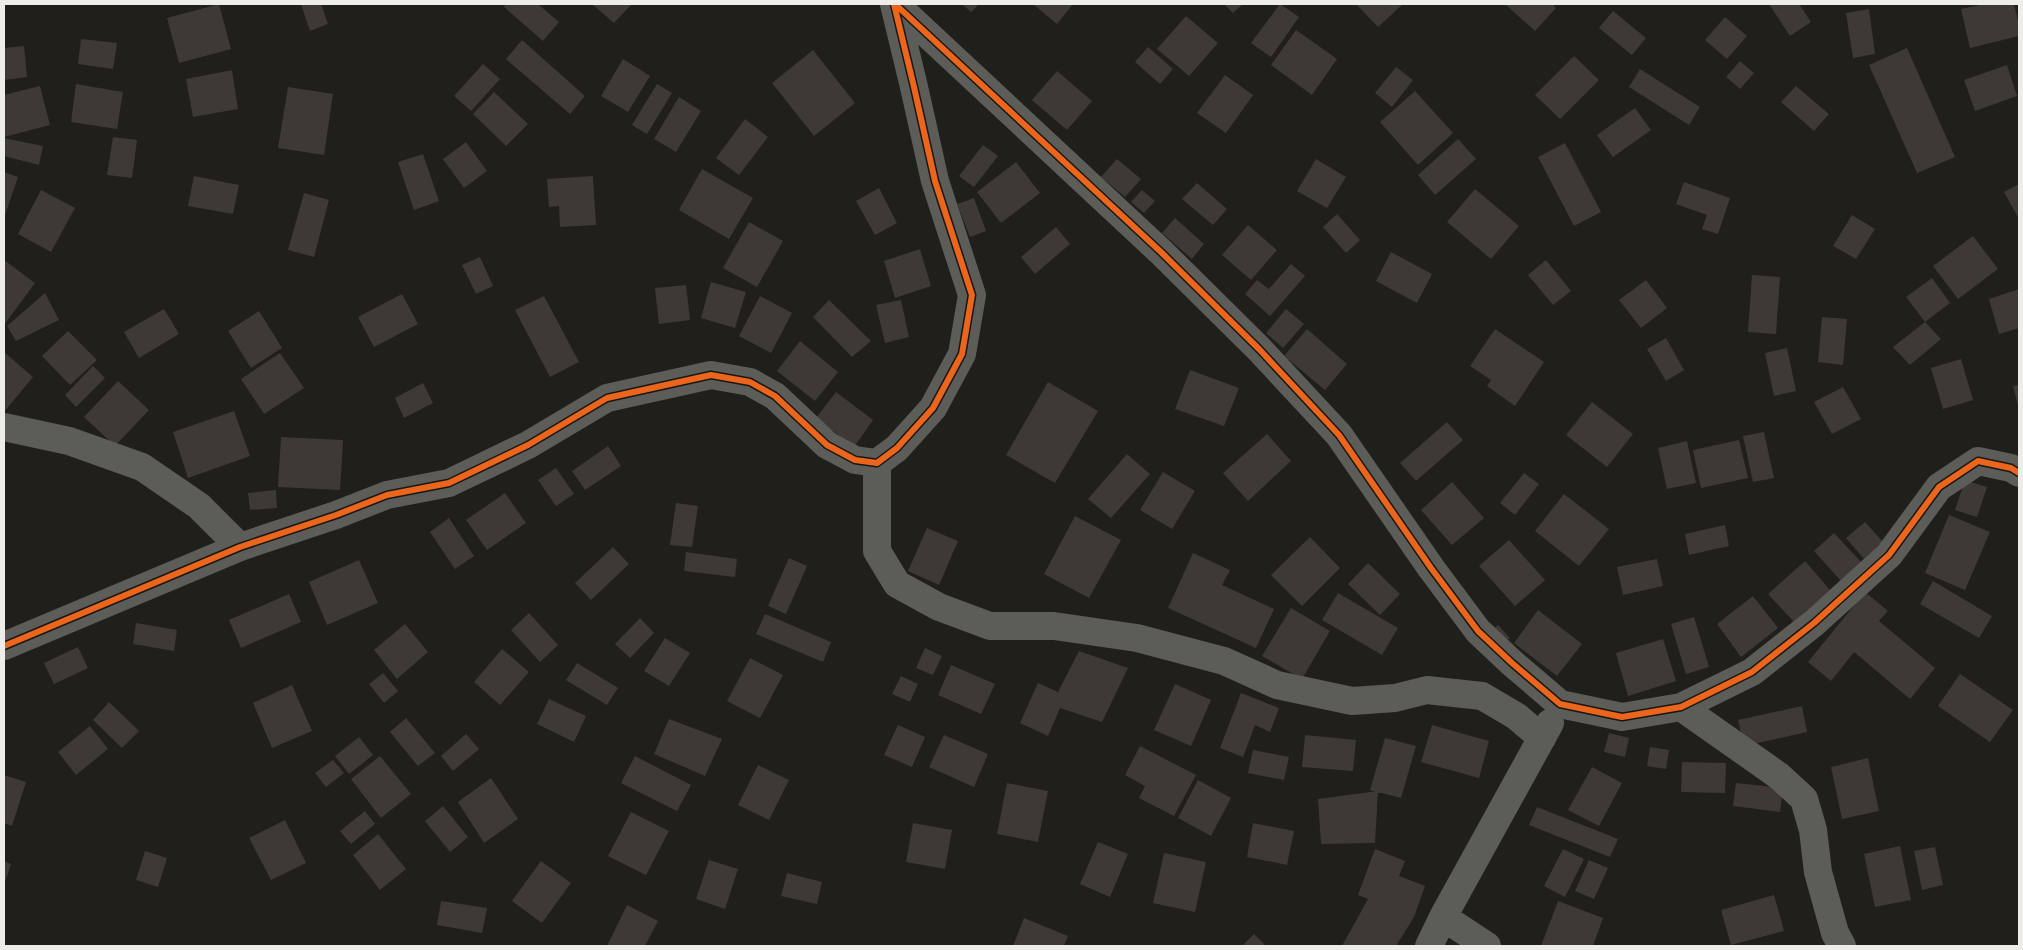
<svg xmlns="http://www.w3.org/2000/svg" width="2023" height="950" viewBox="0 0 2023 950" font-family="'Noto Sans',sans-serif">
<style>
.building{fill:#3e3934}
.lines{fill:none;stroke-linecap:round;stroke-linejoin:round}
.minor{stroke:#5c5d59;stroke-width:28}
.cycleway-casing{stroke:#181712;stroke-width:9}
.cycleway{stroke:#eb651d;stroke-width:6}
</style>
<rect width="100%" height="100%" fill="#201f1c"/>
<path class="building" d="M219,4L231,49L179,63L167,18Z
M301,4H321L328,24L310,31Z
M506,4H538L559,22L543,41L504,7Z
M592,4H632L614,23Z
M962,4H979L971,12Z
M1033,4H1073L1057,24Z
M1224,4H1243L1233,13Z
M1280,4L1299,17L1271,57L1251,43Z
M1356,4H1401L1402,5L1378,27Z
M1505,4H1552L1556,8L1535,31Z
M1769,4H1799L1811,22L1790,36Z
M1985,4H2014L2019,25V36L1970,48L1961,9Z
M1869,9L1875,54L1853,58L1846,13Z
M1613,11L1646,38L1632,55L1599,28Z
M1186,16L1218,43L1189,76L1157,49Z
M1725,17L1747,36L1727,59L1705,40Z
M1296,30L1337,59L1312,95L1271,65Z
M81,39L117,43L113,69L78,64Z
M522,40L585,96L570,114L506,59Z
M24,46L27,77L4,80V48Z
M1148,47L1173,69L1160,84L1135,62Z
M1907,48L1955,157L1917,173L1869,65Z
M813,50L855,103L814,136L772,83Z
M1574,56L1599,80L1560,119L1535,95Z
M623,59L650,76L628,112L601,96Z
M1740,61L1754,73L1740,89L1726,77Z
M483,64L500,79L471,111L454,96Z
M2007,65L2017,96L1975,111L1964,80Z
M1396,67L1413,80L1392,107L1375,93Z
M1640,69L1700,107L1689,125L1629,87Z
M232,70L238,109L193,117L186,79Z
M1057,71L1092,101L1067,130L1032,100Z
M1225,75L1253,95L1226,133L1197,113Z
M76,84L123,92L117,129L71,122Z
M657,84L672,93L647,134L632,125Z
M40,86L50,125L4,137V95Z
M1796,86L1829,114L1814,131L1781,102Z
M288,87L333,94L324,155L278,148Z
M1415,91L1453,133L1418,165L1380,122Z
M494,92L528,124L506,146L473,114Z
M679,97L701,111L676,152L654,139Z
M1635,108L1651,130L1613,157L1597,135Z
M745,119L768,137L739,175L716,158Z
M113,137L137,140L132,178L107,175Z
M4,138L43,146L39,165L4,156Z
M1458,139L1476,159L1435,195L1418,175Z
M466,142L487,171L464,188L443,159Z
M1565,143L1601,212L1574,226L1538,157Z
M983,145L998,156L974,187L959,176Z
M423,154L439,201L414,210L398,162Z
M1117,159L1141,179L1125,197L1101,177Z
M1316,159L1346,177L1327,208L1297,191Z
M1016,162L1040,193L1001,223L977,192Z
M702,169L753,198L729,239L679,210Z
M4,172L18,177L4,218Z
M194,176L239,185L233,214L188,206Z
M593,176L596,225L560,227L559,206L549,207L547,179Z
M1684,182L1730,198L1718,234L1702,229L1707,215L1676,204Z
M1197,183L1227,209L1213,225L1182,199Z
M2019,184V219L2004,192Z
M879,188L897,223L875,235L856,201Z
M1475,189L1519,226L1491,259L1447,222Z
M41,190L75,208L51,252L18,234Z
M1142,190L1155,201L1144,213L1131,202Z
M304,193L329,200L314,257L288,250Z
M974,198L986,231L970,237L957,204Z
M1337,214L1360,240L1346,253L1323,227Z
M1852,215L1875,229L1856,259L1833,246Z
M1175,218L1204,244L1192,259L1162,233Z
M749,222L783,241L757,287L723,268Z
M1248,225L1277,250L1251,280L1222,255Z
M1056,227L1070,244L1035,274L1021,257Z
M1973,236L1998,269L1958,299L1933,266Z
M920,249L931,286L895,298L884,261Z
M1391,252L1432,274L1417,303L1376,281Z
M480,257L493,286L476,294L462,265Z
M4,260L35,283L4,325Z
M1546,260L1571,291L1553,305L1528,275Z
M1291,264L1305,276L1270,316L1245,294L1257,280L1269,289Z
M1752,275L1780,277L1776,334L1748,332Z
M1932,278L1950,303L1925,322L1906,297Z
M1646,280L1667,308L1641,328L1619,300Z
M711,282L746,292L735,328L701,318Z
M686,285L690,320L659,324L655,288Z
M2019,289V328L1999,334L1989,299Z
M45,293L59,320L16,341L7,326Z
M402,294L418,324L374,347L358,317Z
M544,296L579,362L550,377L515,310Z
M760,296L792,313L771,353L739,336Z
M829,300L871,341L852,357L813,317Z
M901,300L909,337L885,343L876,305Z
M164,309L179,334L139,358L124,332Z
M1286,309L1304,324L1283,348L1266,333Z
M259,311L282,348L251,368L228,331Z
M1822,317L1847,319L1843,365L1818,362Z
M1925,322L1941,339L1910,365L1893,347Z
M1307,329L1347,364L1325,390L1284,356Z
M1495,329L1544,362L1515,406L1487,386L1491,380L1470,366Z
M68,331L97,360L70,385L42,356Z
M1666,338L1684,370L1666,381L1647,349Z
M800,341L838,372L815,401L777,371Z
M1787,348L1796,391L1774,396L1765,353Z
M4,352L33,377L4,412Z
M280,353L304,388L264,414L241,379Z
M1961,359L1973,400L1943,409L1931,368Z
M93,366L105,378L76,407L65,395Z
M1190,370L1239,388L1224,426L1175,409Z
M118,381L149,410L115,446L84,417Z
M1048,382L1098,411L1055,483L1006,455Z
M423,383L433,403L404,418L395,398Z
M2019,385V409L2013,386Z
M1843,387L1861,419L1832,434L1814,402Z
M836,392L873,420L854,447L816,418Z
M1592,402L1633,434L1607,467L1566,435Z
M234,411L250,456L188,478L173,432Z
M1447,422L1463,440L1416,481L1400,463Z
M1764,432L1774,478L1753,482L1743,436Z
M1267,434L1291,461L1248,501L1223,473Z
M281,437L343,440L340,490L278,487Z
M1739,440L1748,478L1701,488L1693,450Z
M1687,441L1696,483L1667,489L1658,448Z
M608,446L621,466L585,490L572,471Z
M1127,454L1150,474L1111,518L1088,499Z
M556,468L574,494L556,506L538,480Z
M1163,472L1195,491L1172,529L1140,510Z
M1524,473L1539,484L1515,515L1500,503Z
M1965,480L1987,487L1977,517L1955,510Z
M1452,482L1484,518L1452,545L1421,510Z
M276,490L277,508L250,510L248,493Z
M505,493L526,523L487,550L466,520Z
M1564,494L1609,529L1579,566L1535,531Z
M676,503L698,506L692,547L670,545Z
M1949,515L1990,532L1965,590L1925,573Z
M1075,516L1121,540L1089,598L1044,574Z
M449,518L474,556L455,569L430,532Z
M1865,522L1883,542L1864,559L1846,538Z
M1725,525L1729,546L1689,555L1685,534Z
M927,528L958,541L939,585L908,571Z
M1834,533L1861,562L1841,581L1814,551Z
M1310,537L1340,568L1302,606L1271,575Z
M1509,540L1545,580L1515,606L1479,566Z
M613,547L629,564L591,600L575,583Z
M686,552L737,559L735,577L684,571Z
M1193,553L1230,570L1222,585L1274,609L1256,648L1168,608Z
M789,558L807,566L786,614L768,606Z
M1657,559L1663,586L1623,595L1617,567Z
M359,560L378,603L327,625L309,582Z
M1805,561L1830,590L1794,622L1768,594Z
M1368,563L1400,594L1380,615L1348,584Z
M1933,581L1992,616L1979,638L1920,604Z
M1865,592L1888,611L1879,621L1935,668L1910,699L1854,652L1831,681L1808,662Z
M1338,593L1398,628L1382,655L1322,620Z
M289,594L301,622L241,648L229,620Z
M1753,596L1778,628L1741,657L1717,624Z
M1291,608L1330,631L1302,679L1262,656Z
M1538,610L1582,644L1557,676L1514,643Z
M529,613L558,645L540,662L511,630Z
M765,614L831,642L823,662L756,634Z
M1694,617L1709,667L1686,674L1671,624Z
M640,618L654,633L630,658L615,644Z
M136,623L177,630L174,651L133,644Z
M405,624L428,652L397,679L374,650Z
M1498,625L1510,638L1498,649L1486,635Z
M665,638L690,653L669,686L644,671Z
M1663,639L1676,681L1628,696L1616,653Z
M78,647L88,668L54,684L44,663Z
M925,648L942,656L933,675L916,668Z
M502,649L529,672L500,705L474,682Z
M1079,651L1128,668L1102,722L1060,708L1048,736L1020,723L1038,683L1058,692Z
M750,658L783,675L760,718L727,701Z
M577,663L618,688L607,705L566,680Z
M951,665L995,684L981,714L938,695Z
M383,673L398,691L384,703L369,684Z
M1960,674L2013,710L1990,742L1938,706Z
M901,676L918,684L910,702L892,694Z
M1175,684L1211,700L1191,746L1154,730Z
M292,685L312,731L272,748L253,703Z
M1241,693L1279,708L1270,732L1255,725L1243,757L1220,748Z
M549,699L586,716L574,742L537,724Z
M109,702L139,731L122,748L93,720Z
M1802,706L1807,732L1744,746L1738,720Z
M406,718L435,753L418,766L390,732Z
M669,719L722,739L705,776L654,754Z
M898,725L925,737L912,767L884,755Z
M1432,725L1489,741L1479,778L1421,762Z
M90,726L108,749L76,775L58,752Z
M1609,733L1629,738L1625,757L1604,752Z
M466,734L479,749L453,771L441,756Z
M944,735L988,754L974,787L929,767Z
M1305,735L1356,740L1353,771L1302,767Z
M359,737L373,755L349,774L335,756Z
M1385,738L1416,746L1401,798L1370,790Z
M1140,746L1196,775L1174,816L1139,798L1145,786L1125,775Z
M1650,747L1669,750L1666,769L1647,766Z
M1253,750L1289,757L1284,780L1248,773Z
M380,756L411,794L381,818L351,779Z
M635,756L691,785L677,811L621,783Z
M1868,758L1879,811L1842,819L1831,767Z
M333,760L344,773L326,787L315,773Z
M1682,762L1726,763L1725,793L1681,792Z
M758,765L789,780L769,820L738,805Z
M1592,767L1622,783L1599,826L1568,810Z
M4,775L26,782L12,826L4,823Z
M491,778L518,819L484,843L458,802Z
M1198,780L1231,798L1211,836L1178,818Z
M1007,783L1048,791L1038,842L997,834Z
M1736,783L1783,788L1780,812L1733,806Z
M1378,791L1375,843L1321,844L1318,799Z
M443,806L468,837L450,852L425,821Z
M1537,807L1618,839L1610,857L1529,825Z
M365,811L375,824L351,844L340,831Z
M631,812L669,831L646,875L608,856Z
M285,820L306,863L271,880L249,838Z
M913,823L952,830L945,869L906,862Z
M1253,823L1294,831L1287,865L1247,857Z
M378,834L406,869L380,890L353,855Z
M1098,842L1128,854L1110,897L1080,884Z
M1900,846L1911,900L1875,907L1864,854Z
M1935,847L1943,885L1922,890L1914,851Z
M1375,849L1405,861L1399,876L1425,886L1414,917L1396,946H1342L1368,899L1358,895Z
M1563,849L1584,859L1565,897L1544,886Z
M145,851L167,858L158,887L136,880Z
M1164,853L1206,862L1195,912L1153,903Z
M709,860L738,869L725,909L696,899Z
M1589,860L1608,868L1594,899L1575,891Z
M4,861L11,864L4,885Z
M541,861L571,883L542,923L512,901Z
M787,873L822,882L817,904L781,896Z
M1774,895L1784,931L1731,945L1721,910Z
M441,901L487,908L482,933L437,925Z
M1558,901L1603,918L1593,946H1541Z
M627,905L658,921L645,946H607Z
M1024,918L1068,936L1064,946H1013Z
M1254,934L1266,946H1242Z"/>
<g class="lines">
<path class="minor" d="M895,4L1162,253L1259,349L1339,435L1431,568L1478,631L1512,663L1560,704L1622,717L1681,707L1752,672L1814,623L1889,555L1939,487L1978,461L2011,468L2019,473
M4,427L69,441L142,467L199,506L240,547
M877,463V551L897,584L939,607L990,626H1054L1137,638L1224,661L1277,685L1352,701L1395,698L1427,690L1482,696L1516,716L1542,738
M4,646L240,547L336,515L387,495L449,483L528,445L607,398L711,375L750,382L775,396L827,445L855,460L877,463L897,448L933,408L962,354L972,295L935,181L914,87L894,4
M1681,707L1779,776L1804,799L1813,830L1818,872L1835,933L1842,946
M1443,917L1487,946
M1429,946L1443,917L1550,723"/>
<defs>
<path id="cycleway" d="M895,4L1162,253L1259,349L1339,435L1431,568L1478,631L1512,663L1560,704L1622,717L1681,707L1752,672L1814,623L1889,555L1939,487L1978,461L2011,468L2019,473
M4,646L240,547L336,515L387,495L449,483L528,445L607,398L711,375L750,382L775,396L827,445L855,460L877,463L897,448L933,408L962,354L972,295L935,181L914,87L894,4"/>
</defs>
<use href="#cycleway" class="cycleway-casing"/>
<use href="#cycleway" class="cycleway"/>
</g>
<rect width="2023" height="950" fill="none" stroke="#eeedea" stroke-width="10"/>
</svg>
